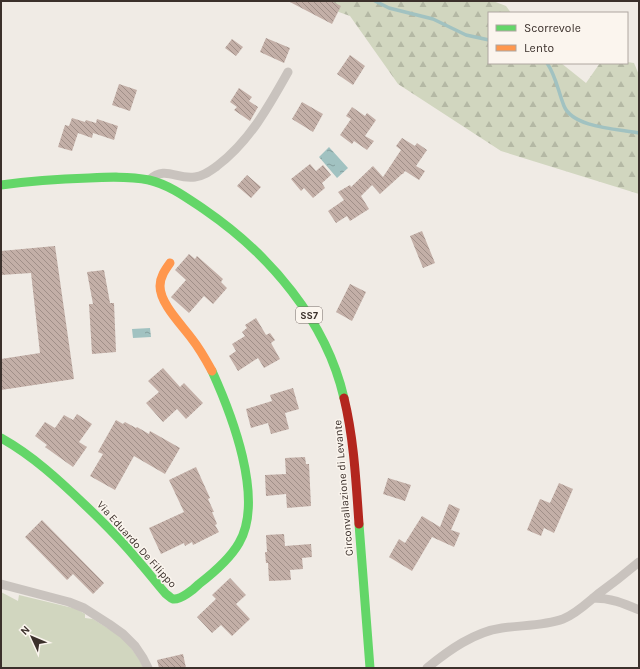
<svg xmlns="http://www.w3.org/2000/svg" width="640" height="669" viewBox="0 0 640 669" font-family="Karla,sans-serif">
<style>
.forest{fill:url(#forest-firs)}
.pitch{fill:#d1d6bf}
.water{fill:url(#water-ripples)}
.lines{fill:none;stroke-linecap:round;stroke-linejoin:round}
.stream{stroke:#a1c2c1;stroke-width:3.5}
.building{fill:url(#building-back-hatch)}
.street{stroke:#c9c3be;stroke-width:9}
.fast{stroke:#63d668;stroke-width:9}
.slow{stroke:#ff974d;stroke-width:9}
.jam{stroke:#b3261e;stroke-width:9}
.labels{text-anchor:middle;stroke-width:3;stroke-linejoin:round;paint-order:stroke}
.shield{fill:#fbf5ee;stroke:#756b66;stroke-width:1}
.shield-label{font-size:10px;font-weight:bold;fill:#3b302b}
.street-label{font-size:11px;fill:#3b302b;stroke:#fbf5ee}
</style>
<defs>
<pattern id="forest-firs" width="22" height="20" patternUnits="userSpaceOnUse"><rect width="22" height="20" fill="#d1d6bf"/><path d="M5 1l3.5 6h-7zM16 11l3.5 6h-7z" fill="#b4b8a4"/></pattern>
<pattern id="water-ripples" width="26" height="14" patternUnits="userSpaceOnUse"><rect width="26" height="14" fill="#a1c2c1"/><path d="M2 4q2-2 4 0t4 0M15 11q2-2 4 0t4 0" fill="none" stroke="#849e9d"/></pattern>
<pattern id="building-back-hatch" width="6" height="6" patternUnits="userSpaceOnUse"><rect width="6" height="6" fill="#c3afa7"/><path d="M-1 5l2 2M0 0l6 6M5-1l2 2" fill="none" stroke="#a08f88"/></pattern>
</defs>
<rect width="100%" height="100%" fill="#f0ebe5"/>
<path class="forest" d="M308,1H493L506,6L511,13H489V63H561L586,83L600,63H627V62L634,63L639,75V194L501,151L398,84L350,16Z"/>
<path class="pitch" d="M1,592L18,601L19,595L77,609L85,614V618L93,619L125,639L140,661L143,668H1Z"/>
<path class="water" d="M329,147L348,168L337,178L319,157Z
M150,328L151,337L133,338L132,329Z"/>
<g class="lines">
<path class="stream" d="M375,1L389,8L433,19L466,35L489,40
M547,63C556,76 558,91 564,106C573,128 619,129 639,133"/>
</g>
<path class="building" d="M288,1H331L341,6L332,24Z
M266,38L290,48L284,63L260,52Z
M232,39L243,47L236,56L225,48Z
M350,55L365,66L353,85L337,74Z
M119,84L137,90L130,111L112,105Z
M239,88L252,97L249,101L258,107L250,121L234,110L237,107L230,102Z
M302,102L323,114L313,132L292,119Z
M352,107L365,116L367,113L376,120L365,136L374,141L367,150L354,141L352,144L340,135L351,119L346,116Z
M72,118L85,122L86,120L96,123L97,119L118,126L114,140L93,133L92,138L78,133L72,151L58,147L65,125L69,126Z
M402,138L415,146L417,143L427,150L416,166L425,171L419,180L405,171L403,174H402L380,194L372,185L361,196L369,209L350,221L347,216L336,223L328,211L344,200L338,192L350,185L351,187L373,166L383,177L401,150L396,146Z
M310,164L316,171L323,165L331,175L322,183L325,188L313,198L304,188L301,191L291,179Z
M247,175L261,187L251,198L237,186Z
M422,231L435,263L423,268L410,236Z
M55,246L74,379L1,390V359L40,353L31,273L1,275V251Z
M189,254L195,259L197,256L223,279L221,282L227,288L213,304L204,296L189,313L171,297L186,280L175,270Z
M104,270L110,303H114L116,352L92,354L89,304H93L87,272Z
M350,284L366,292L352,321L336,312Z
M256,318L266,335L270,333L275,340L271,343L280,359L264,368L258,358L238,371L229,356L236,351L232,344L245,336L242,332L247,328L245,325Z
M163,368L180,387L184,383L203,403L186,419L177,409L163,422L146,403L159,392L148,381Z
M293,388L299,409L285,413L289,429L271,434L268,423L251,428L246,409L272,401L270,395Z
M77,414L92,424L79,442L87,447L73,467L45,447L47,445L35,436L45,422L55,428L64,415L73,420Z
M116,420L123,424L125,422L136,428L137,427L149,434L150,431L180,448L165,474L134,456L115,490L90,476L103,454L98,452Z
M305,457L306,464H309L311,506L287,508L286,494L266,496L265,475L286,474L285,458Z
M196,467L210,498L208,499L214,512H212L217,524L215,525L219,532L193,545L192,542L185,546L184,543L161,554L149,528L184,512L169,480Z
M388,478L411,485L405,501L383,494Z
M559,483L573,489L554,533L544,528L541,536L527,530L540,499L550,503Z
M449,504L460,509L451,530L460,533L454,547L432,537L412,571L389,557L399,539L405,543L422,516L440,527Z
M42,520L104,583L93,594L73,574L67,580L25,537Z
M284,534L285,546L311,544L312,557L302,558L303,569L290,570L291,580L269,581L268,563H266L265,552H267L266,535Z
M230,578L246,595L236,604L250,619L232,636L221,625L212,633L197,617L216,599L212,595Z
M183,654L186,668H159L157,660Z"/>
<g class="lines">
<path class="street" d="M149,180C166,165 176,180 195,177C204,176 210,171 217,166C249,142 269,106 288,72
M1,584L69,602L84,608L109,624L123,634L135,646L143,658L148,668
M593,598C611,598 623,603 639,610
M427,668C449,650 474,632 502,628C522,625 544,626 563,619C576,614 587,603 598,594C612,584 626,573 639,562"/>
<path class="fast" d="M1,185C30,181 59,179 89,178C108,177 129,176 149,180C170,185 187,198 205,210C269,254 326,320 344,398
M1,438C33,456 59,480 85,505C104,523 123,542 140,563C149,573 157,584 166,594C168,595 170,598 173,599C181,600 194,589 199,584C212,574 231,557 239,543C265,499 231,413 212,371
M359,524L370,668"/>
<path class="slow" d="M170,263C165,270 160,277 160,286C160,304 182,325 192,339C200,349 206,360 212,371"/>
<path class="jam" d="M344,398C354,439 356,482 359,524"/>
</g>
<g class="labels">
<rect class="shield" x="296" y="307" width="26" height="16" rx="3"/>
<g class="shield-label">
<text x="309" y="319">SS7</text>
</g>
<g class="street-label">
<text transform="translate(343 488) rotate(-95)" y="4">Circonvallazione di Levante</text>
<text transform="translate(137 544) rotate(48)" y="4">Via Eduardo De Filippo</text>
</g>
</g>
<rect width="640" height="669" fill="none" stroke="#3b302b" stroke-width="4"/>
<rect x="488" y="12" width="140" height="52" fill="#fbf5ee" stroke="#aea6a0"/>
<rect x="496" y="25" width="20" height="6" fill="#63d668" stroke="#aea6a0"/>
<text x="524" y="32" font-size="12" fill="#3b302b">Scorrevole</text>
<rect x="496" y="45" width="20" height="6" fill="#ff974d" stroke="#aea6a0"/>
<text x="524" y="52" font-size="12" fill="#3b302b">Lento</text>
<g transform="translate(32 637) rotate(314)" stroke="#fbf5ee" stroke-width="3" paint-order="stroke">
<path d="M0-3L7 15L0 10L-7 15Z" fill="#3b302b"/>
<text y="-6" font-size="11" font-weight="bold" text-anchor="middle" fill="#3b302b">N</text>
</g>
</svg>
